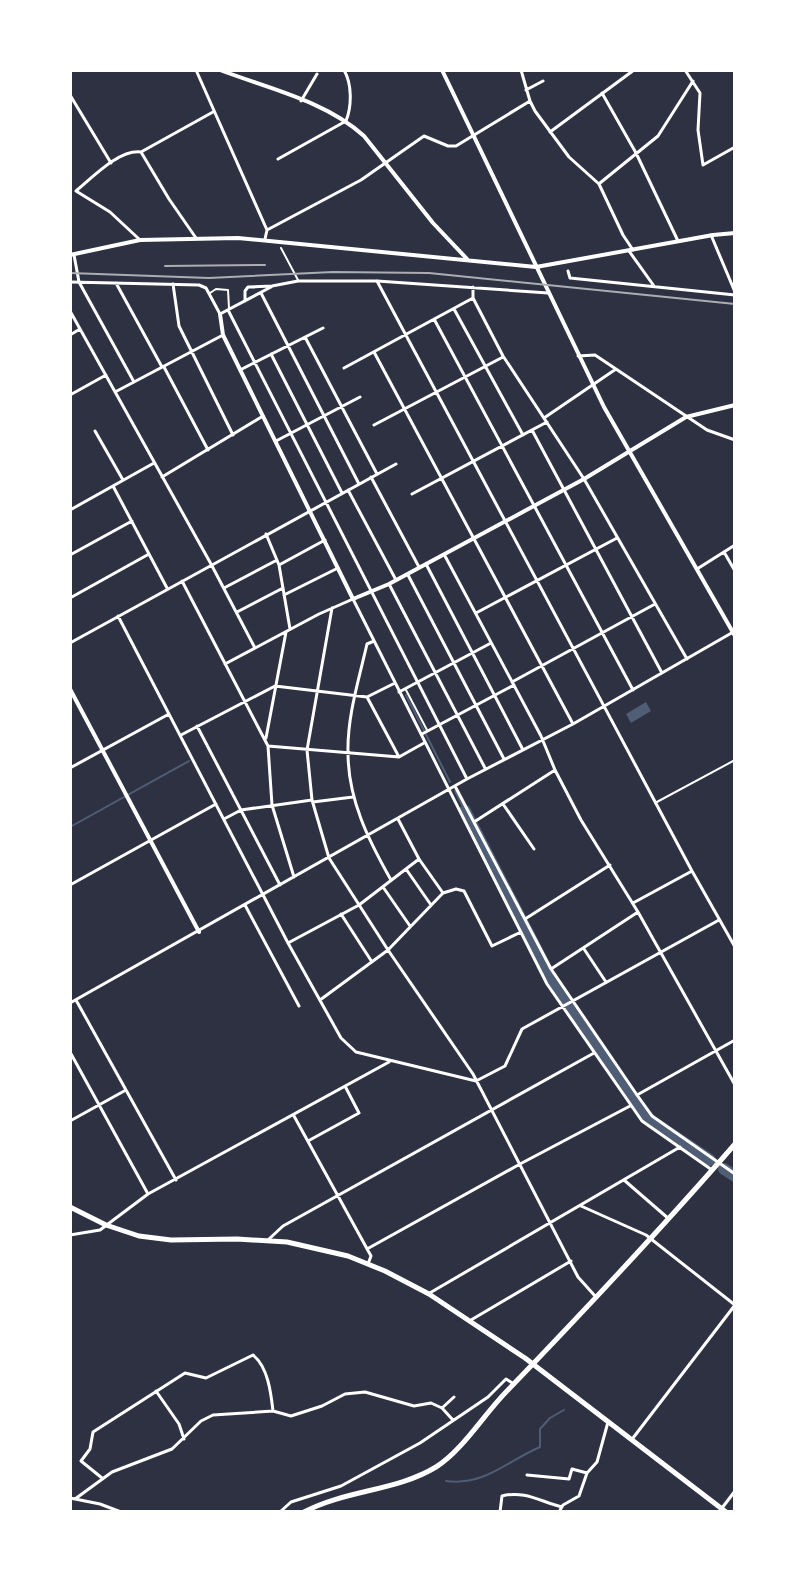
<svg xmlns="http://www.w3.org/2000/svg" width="805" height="1582" viewBox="0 0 805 1582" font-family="'Asap Condensed',sans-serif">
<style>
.water{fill:#4f5d75}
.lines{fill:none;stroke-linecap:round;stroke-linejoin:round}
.stream{stroke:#4f5d75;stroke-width:2}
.river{stroke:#4f5d75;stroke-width:12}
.service{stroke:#fff;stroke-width:2}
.pedestrian{stroke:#fff;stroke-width:2}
.minor{stroke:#fff;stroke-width:3}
.tertiary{stroke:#fff;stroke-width:4}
.primary{stroke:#fff;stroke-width:5}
.rail{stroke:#abadb3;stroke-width:2}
</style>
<rect width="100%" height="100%" fill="#2d3142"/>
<path class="water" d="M646,702L651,711L631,723L626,714Z"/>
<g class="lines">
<path class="stream" d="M406,695L450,782
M455,791L465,811
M70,827L189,761
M446,1481C485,1486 507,1461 540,1447V1429L550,1418L564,1410"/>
<path class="river" d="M465,811L548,972L620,1081L650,1120L710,1160
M724,1169L735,1176"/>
<path class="service" d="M210,293L216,289L228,290L229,308"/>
<path class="pedestrian" d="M281,248L298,280
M406,690L427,730
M655,803L735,760"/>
<path class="minor" d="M196,70L267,230L265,239
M521,70L530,101L535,111L569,157L599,184L623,235L633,250
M685,70L700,93L698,130L703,165L735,147
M526,90L543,81
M602,93L636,153L678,241
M70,95L111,163
M301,101L317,74
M550,132L634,70
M141,152L169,199L196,238
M278,159L346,121C352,106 352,84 344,70
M600,183L658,136L693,81
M267,230L361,180L424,136L448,146H456L530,101
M711,235L735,292
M139,239L110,212L76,191C92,178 119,149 141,152L213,112
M629,251L654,286
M74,255L79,282L134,382
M568,271L570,278L735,295
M377,281L692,871L735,947
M70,282L199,285L206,288L220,314L271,287
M116,283L162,367
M173,284L179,326L233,435
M473,287V298L503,356L584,479L687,659
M261,293L359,484
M245,301V291L248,287L272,286L298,281H377L548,293
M454,309L523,435
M228,310L467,779
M70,311L211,564L255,648
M434,319L633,690
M70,335L80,329
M305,337L377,474
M374,352L573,724
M271,354L342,493
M578,356L595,355L707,430L735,440
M164,367L208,450
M344,368L473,298
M240,370L323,328
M115,392L223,335
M70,395L106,375
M544,418L616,369
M374,425L503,357
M532,430L662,673
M95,431L123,480
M276,441L360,397
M162,477L263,416
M371,477L419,567
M113,486L167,588
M348,490L396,580
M412,494L547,422
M70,510L154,463
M266,534L279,565L290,629
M724,552L735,571
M70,555L132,521
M445,556L541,736L555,770L581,820L638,912L735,1085
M426,564L522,748
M279,565L325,540
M697,569L735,545
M408,575L504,759
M182,581L268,746L272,805L294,877
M389,584L485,768
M224,588L277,560
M284,595L338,568
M70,598L149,554
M332,608L307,750L312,800L329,858L388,950L473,1074L578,1277L595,1296
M237,612L283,588
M476,613L617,538
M118,616L288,943L341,1038L356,1052L476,1081L505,1066L522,1029L719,920
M374,641L367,644C359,679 347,717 348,753C348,800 369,841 391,880
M70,643L396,464
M225,664L319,614L353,599L547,984L642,1121L712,1170
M512,682L655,604
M399,692L491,643
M367,697L399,757
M197,726L280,885
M422,734L514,685
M181,735L275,686L367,697L395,683
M266,738L286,632
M268,746L399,757L424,743
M70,768L169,714
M456,788L551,969L637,1095L652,1116L735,1174
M313,802L353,797
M503,804L534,849
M224,819L241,810L312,800
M398,819L419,859L443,893
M474,822L555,770
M406,869L431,905
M70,885L216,804
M383,887L410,926
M633,903L692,871
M245,905L299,1006
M341,914L372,962
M525,919L610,865
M288,943L359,905L419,859
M584,949L606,982
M551,969L638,912
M76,1000L176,1180
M320,1000L388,950L443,893L456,889L464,891L492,946L521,932
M70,1003L467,779L573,724L735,631
M70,1052L148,1194
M637,1095L735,1040
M294,1116L371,1256L368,1264
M70,1121L126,1090
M308,1141L359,1113L346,1088
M624,1180L669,1219
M581,1206L646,1235L735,1305
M70,1235L100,1230L148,1194L389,1062
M269,1239L283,1226L594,1053
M367,1249L520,1164L630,1106
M428,1294L680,1147
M471,1320L571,1261
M156,1391L179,1424L184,1439
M442,1408L454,1397
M633,1438L735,1305
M527,1475L569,1479L572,1469L587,1473
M102,1478L81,1461L90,1449L93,1432L185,1373L206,1378L253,1355C268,1367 271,1393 273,1411
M70,1498L100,1504L121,1512
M75,1499L112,1472L172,1449L201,1421L213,1415L273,1411L291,1416L322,1406L345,1394L365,1392L414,1406L431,1403L442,1408L452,1419
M722,1508L735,1491
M280,1512L291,1502L341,1486L420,1443L488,1397L506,1379L514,1384
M500,1512L502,1496C525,1490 541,1502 562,1507
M559,1512L563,1505L579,1496L587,1473L597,1462L608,1422"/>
<path class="tertiary" d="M220,70C267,88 326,101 364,136L433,223L468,260
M442,70L604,407L735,636
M70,255L140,240L238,238L536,267L713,235L735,233
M220,314L223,335L353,599L389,584L584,479L686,417L735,405
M70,689L199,932"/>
<path class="primary" d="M70,1207L106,1225L139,1236L171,1240L237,1239L287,1242L348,1256L385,1271L429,1294L525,1358L726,1512
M304,1512C345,1490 397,1491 436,1467C462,1451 485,1413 507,1391C585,1310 661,1229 735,1144"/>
<path class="rail" d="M165,266L265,265
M70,273L209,278L333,272L429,273L735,304"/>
</g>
<rect width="805" height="1582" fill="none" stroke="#ffffff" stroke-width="144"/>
</svg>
